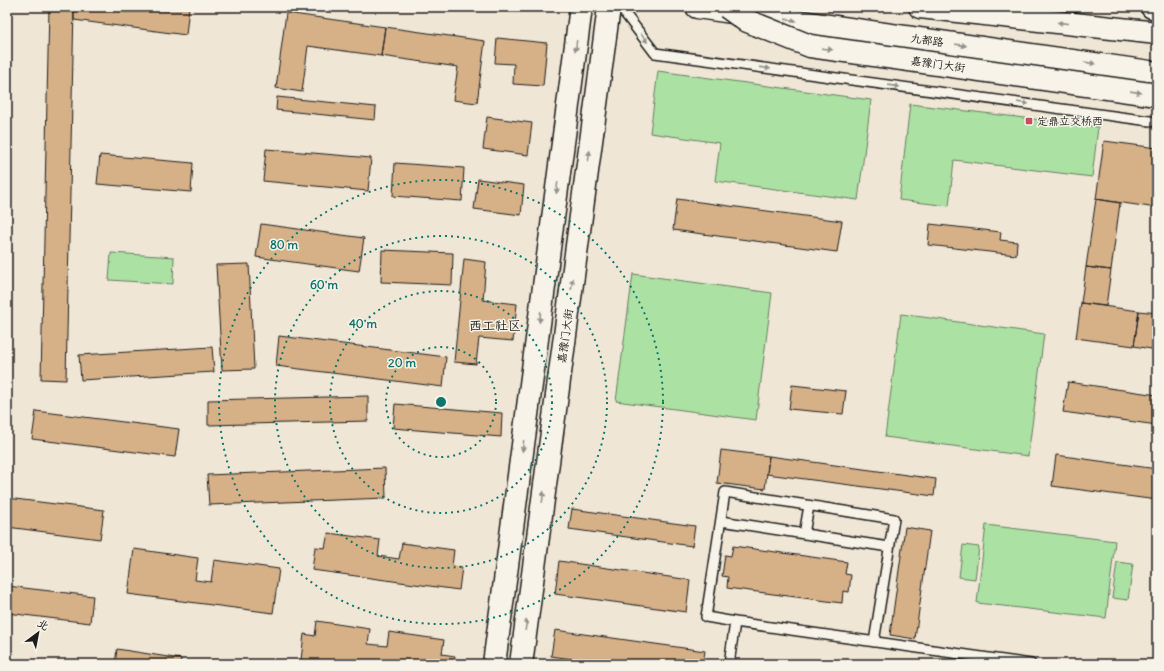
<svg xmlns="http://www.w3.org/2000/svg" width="1164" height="671" viewBox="0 0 1164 671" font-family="Delius,'LXGW WenKai TC',sans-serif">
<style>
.green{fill:#ace1a4;stroke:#647e60}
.building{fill:#d6b188;stroke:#1c1c1c}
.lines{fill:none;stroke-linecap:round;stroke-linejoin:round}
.service-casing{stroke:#1c1c1c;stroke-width:12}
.secondary-casing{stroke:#1c1c1c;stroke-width:25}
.primary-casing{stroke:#1c1c1c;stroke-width:25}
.trunk-casing{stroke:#1c1c1c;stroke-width:25}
.service{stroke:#f7f3e8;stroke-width:9}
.secondary{stroke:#f7f3e8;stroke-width:22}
.primary{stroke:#f7f3e8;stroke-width:22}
.trunk{stroke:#f7f3e8;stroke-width:22}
.trunk-bridge-casing{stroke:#1c1c1c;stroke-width:25;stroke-linecap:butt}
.trunk-bridge{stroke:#f7f3e8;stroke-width:22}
.oneway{fill:#94928c}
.ring{fill:none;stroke:#0f766e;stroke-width:2;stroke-dasharray:2 4}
.poi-dot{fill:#d1495b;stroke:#f7f3e8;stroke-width:1.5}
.labels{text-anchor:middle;stroke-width:3;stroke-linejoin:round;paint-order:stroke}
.street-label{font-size:11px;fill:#1c1c1c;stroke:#f7f3e8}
.poi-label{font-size:11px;fill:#1c1c1c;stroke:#f7f3e8;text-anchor:start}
.quarter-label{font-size:13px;fill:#1c1c1c;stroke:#f7f3e8}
.centre{fill:#0f766e;stroke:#f7f3e8;stroke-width:2}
.ring-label{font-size:12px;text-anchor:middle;font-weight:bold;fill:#0f766e;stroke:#f7f3e8;stroke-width:3;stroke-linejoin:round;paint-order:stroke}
</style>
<rect width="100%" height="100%" fill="#f0e6d5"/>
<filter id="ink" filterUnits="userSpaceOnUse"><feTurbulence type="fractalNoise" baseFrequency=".025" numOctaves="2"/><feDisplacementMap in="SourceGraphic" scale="8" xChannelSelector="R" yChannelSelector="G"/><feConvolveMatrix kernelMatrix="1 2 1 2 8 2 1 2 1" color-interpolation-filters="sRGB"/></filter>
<g filter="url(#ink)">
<path class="green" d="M658,71L871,100L858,200L715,181L720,143L650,133Z
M910,104L1098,127L1092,177L954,160L949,206L899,200Z
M111,253L174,257L173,284L109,280Z
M633,274L772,293L756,420L616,401Z
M901,314L1044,334L1028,456L885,437Z
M986,525L1115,541L1106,618L977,603Z
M963,545L979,547L975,579L959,577Z
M1117,562L1133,564L1128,600L1112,598Z"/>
<path class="building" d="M49,7H74L66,380L41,379Z
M74,7H189L186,35L74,20Z
M286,13L385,27L381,56L308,46L302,92L276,88Z
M385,27L485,41L477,103L453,100L458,67L381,56Z
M497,38L547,43L543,86L513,84L514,64L495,63Z
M277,97L376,107L375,120L276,110Z
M487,117L532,123L528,155L483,149Z
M1104,141L1157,148V208L1096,199Z
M266,149L371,158L368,191L263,181Z
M100,155L193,163L191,192L97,184Z
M395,163L464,168L462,201L393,196Z
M478,179L524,185L521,215L474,209Z
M677,199L842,221L837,252L673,230Z
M1096,199L1120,203L1111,270L1086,267Z
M261,224L364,238L359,271L256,257Z
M930,224L1001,232L1000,240L1017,242L1016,255L928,245Z
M382,250L453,253L452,285L381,282Z
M464,259L486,262L483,300L517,304L513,341L479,338L476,364L454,362Z
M249,264L254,369L222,370L216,265Z
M1086,267L1111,270L1106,306L1081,303Z
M1081,303L1139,311L1134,346L1076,338Z
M1139,311L1157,313V350L1134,346Z
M279,336L446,357L443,387L276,366Z
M212,347L214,372L81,380L79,355Z
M1068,382L1157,395V425L1063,412Z
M792,385L846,391L843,414L789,409Z
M368,396V421L208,425V400Z
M395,404L502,413L501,437L393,428Z
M36,411L179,429L175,457L32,439Z
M721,450L769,456L765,489L717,483Z
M1056,455L1157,469V500L1052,486Z
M769,456L936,479L934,496L767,474Z
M385,468L386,498L209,505L207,475Z
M7,498L104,510L100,539L7,527Z
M572,509L695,526L692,546L569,529Z
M905,527L930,531L915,639L890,635Z
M328,533L380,540L378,556L399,559L402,543L454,550L452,566L462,567L459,590L312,570L315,547L325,548Z
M733,546L847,562L845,574L851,575L849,592L843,591L842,603L727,588L728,577L722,576L725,555L731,556Z
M134,549L198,558L195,580L211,582L214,560L279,569L273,613L128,594Z
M559,561L690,580L686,612L555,594Z
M7,586L93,596L90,623L7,613Z
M317,621L370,629L368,644L387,646L389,632L444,640L442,654L455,656L454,664H326L301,660L304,634L315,636Z
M555,630L705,651L703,664H607L551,656Z
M117,649L181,659L180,664H115Z
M802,660L820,663V664H801Z"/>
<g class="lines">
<defs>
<path id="service" d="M620,7L655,53L1157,122
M721,521L889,547
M804,534L809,506
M735,622L706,617L725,492L894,519L874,642
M729,664L735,622L1031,664"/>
<path id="secondary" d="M494,664L581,7
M521,664L609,7"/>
<path id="primary" d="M697,7L1157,73
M920,7L1157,33"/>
<path id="trunk" d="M1152,7L1157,8"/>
</defs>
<use href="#service" class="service-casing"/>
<use href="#secondary" class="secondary-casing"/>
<use href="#primary" class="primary-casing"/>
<use href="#trunk" class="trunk-casing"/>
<use href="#service" class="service"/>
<use href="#secondary" class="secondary"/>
<use href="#primary" class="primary"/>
<use href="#trunk" class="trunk"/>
<defs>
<path id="trunk-bridge" d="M727,7L745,20L810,46L1157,95"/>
</defs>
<use href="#trunk-bridge" class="trunk-bridge-casing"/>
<use href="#trunk-bridge" class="trunk-bridge"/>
</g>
<defs><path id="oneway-solid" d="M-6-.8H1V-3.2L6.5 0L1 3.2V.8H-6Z"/></defs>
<g class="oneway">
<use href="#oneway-solid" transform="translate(791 20) rotate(8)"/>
<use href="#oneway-solid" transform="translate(1063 23) rotate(-174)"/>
<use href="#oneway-solid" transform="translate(644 38) rotate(53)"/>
<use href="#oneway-solid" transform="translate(961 45) rotate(8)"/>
<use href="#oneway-solid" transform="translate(576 46) rotate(97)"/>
<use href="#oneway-solid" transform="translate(827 49) rotate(8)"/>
<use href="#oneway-solid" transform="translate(1090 63) rotate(8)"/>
<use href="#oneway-solid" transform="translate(765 68) rotate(8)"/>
<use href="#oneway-solid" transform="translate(894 86) rotate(8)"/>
<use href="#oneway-solid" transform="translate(1136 92) rotate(8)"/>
<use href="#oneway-solid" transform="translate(1023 103) rotate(8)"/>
<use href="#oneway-solid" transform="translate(589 156) rotate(-82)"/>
<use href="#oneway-solid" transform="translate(557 188) rotate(97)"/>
<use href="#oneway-solid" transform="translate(572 284) rotate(-82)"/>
<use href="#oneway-solid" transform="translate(540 317) rotate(97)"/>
<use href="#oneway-solid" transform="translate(523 446) rotate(97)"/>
<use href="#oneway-solid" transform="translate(543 497) rotate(-82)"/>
<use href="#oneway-solid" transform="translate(526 625) rotate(-82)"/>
</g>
</g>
<g class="ring">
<circle cx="441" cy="402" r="55"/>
<circle cx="441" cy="402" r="111"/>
<circle cx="441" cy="402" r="166"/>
<circle cx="441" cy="402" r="222"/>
</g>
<rect class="poi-dot" x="1025" y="117" width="8" height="8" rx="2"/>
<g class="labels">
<g class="street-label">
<text transform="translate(927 40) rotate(8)" y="4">九都路</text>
<text transform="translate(938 64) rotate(8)" y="4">嘉豫门大街</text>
<text transform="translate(565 336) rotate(-82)" y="4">嘉豫门大街</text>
</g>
<g class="poi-label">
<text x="1037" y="125">定鼎立交桥西</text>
</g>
<g class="quarter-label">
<text x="495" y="330">西工社区</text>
</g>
</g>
<circle cx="441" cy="402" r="6" class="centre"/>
<g class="ring-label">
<text x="284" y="249">80 m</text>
<text x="324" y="289">60 m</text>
<text x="363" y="328">40 m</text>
<text x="402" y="367">20 m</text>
</g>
<rect width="1164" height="671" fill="none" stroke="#f7f3e8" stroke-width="24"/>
<rect x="12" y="12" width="1140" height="647" fill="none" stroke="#1c1c1c" stroke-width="1.5" filter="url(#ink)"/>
<g transform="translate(38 633) rotate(32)" stroke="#f7f3e8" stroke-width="3" paint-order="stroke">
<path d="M0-3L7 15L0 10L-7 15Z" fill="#1c1c1c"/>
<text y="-6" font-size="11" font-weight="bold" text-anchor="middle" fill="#1c1c1c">北</text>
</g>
</svg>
